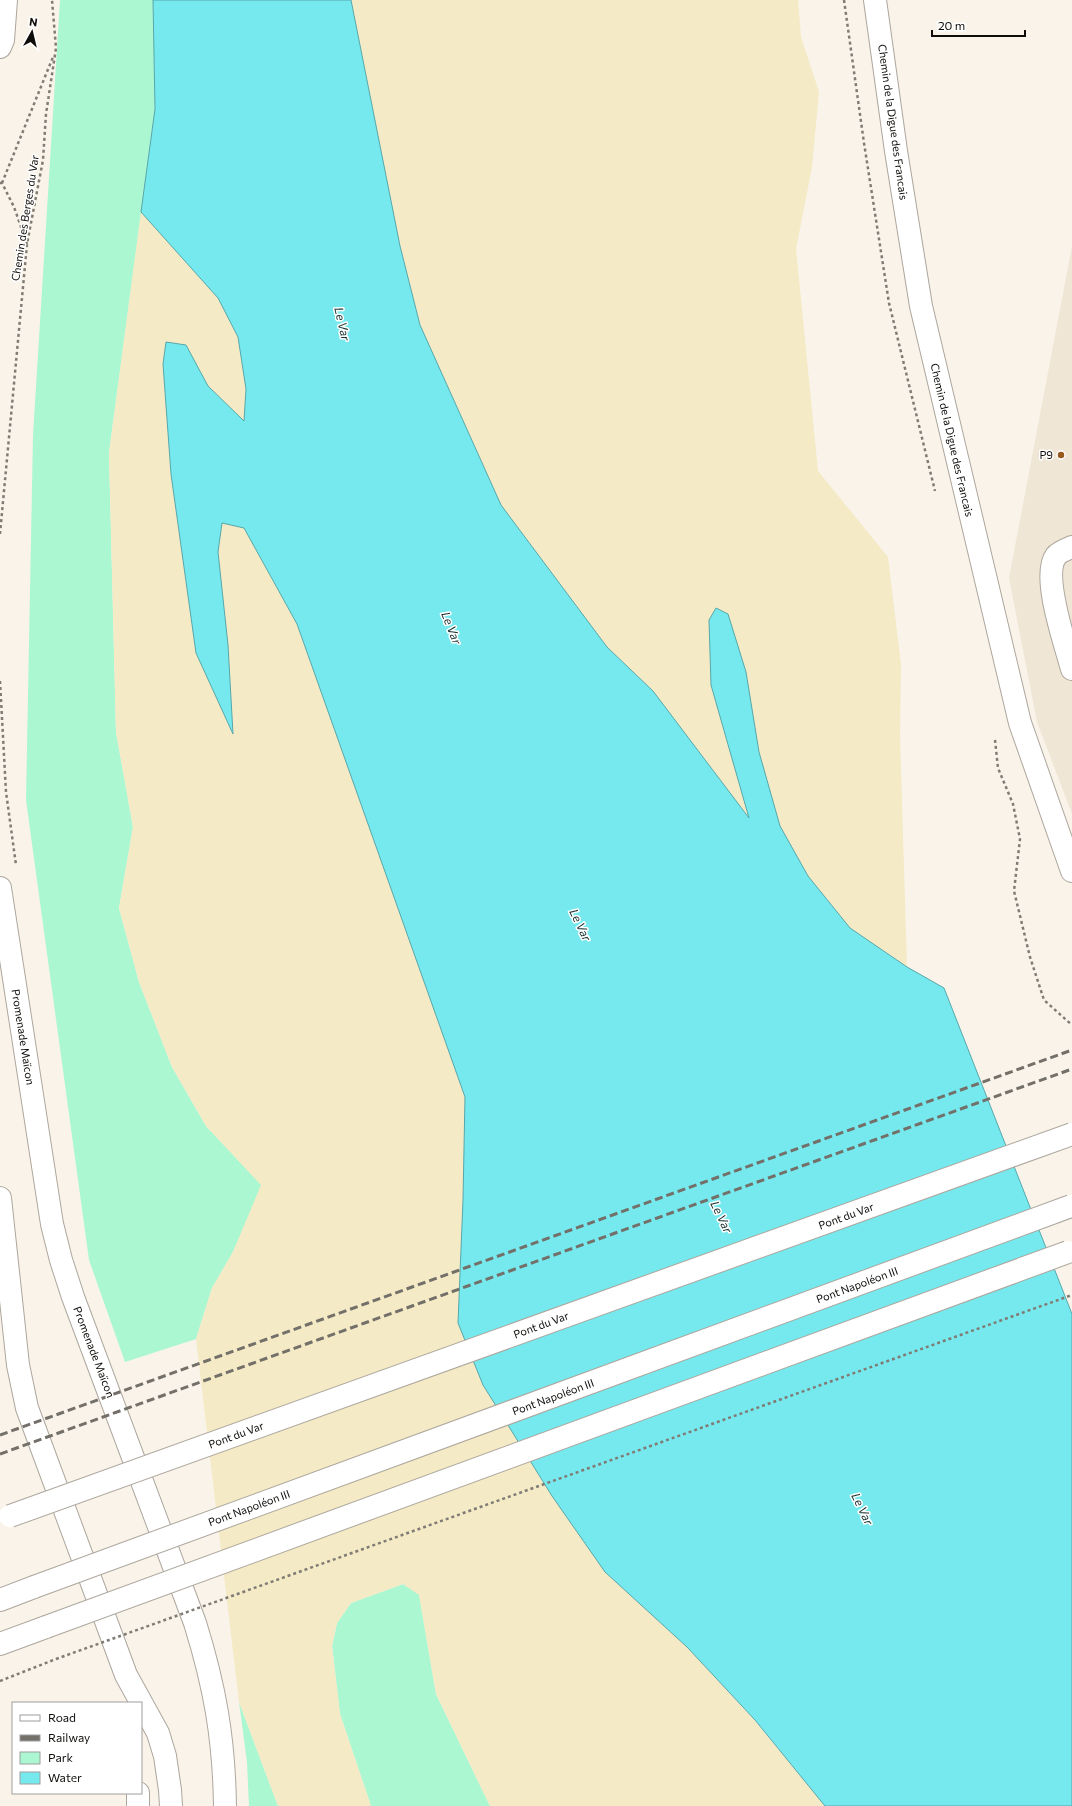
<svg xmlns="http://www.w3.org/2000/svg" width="1072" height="1806" viewBox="0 0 1072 1806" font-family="Commissioner,sans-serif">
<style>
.built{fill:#efe6d5}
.green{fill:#abf7d2}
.sand{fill:#f4eac5}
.water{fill:#76e9ee;stroke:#57a7aa}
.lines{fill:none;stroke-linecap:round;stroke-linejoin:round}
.minor-casing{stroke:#aca69d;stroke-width:24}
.major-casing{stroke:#aca69d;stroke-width:24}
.path{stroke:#807c75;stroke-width:2.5;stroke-dasharray:3 3;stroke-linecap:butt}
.minor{stroke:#fff;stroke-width:22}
.major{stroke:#fff;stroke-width:22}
.rail{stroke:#736f69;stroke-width:3;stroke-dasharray:8 4;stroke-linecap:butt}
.major-bridge-casing{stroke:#aca69d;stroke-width:24;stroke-linecap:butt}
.path-bridge{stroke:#807c75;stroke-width:2.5;stroke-dasharray:3 3;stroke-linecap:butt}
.major-bridge{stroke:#fff;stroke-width:22}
.poi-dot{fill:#97591e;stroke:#fff;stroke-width:1.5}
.labels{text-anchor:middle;stroke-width:3;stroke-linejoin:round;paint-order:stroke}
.street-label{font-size:11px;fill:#0f0d0a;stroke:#fff}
.poi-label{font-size:11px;fill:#0f0d0a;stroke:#fff;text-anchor:end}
.water-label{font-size:12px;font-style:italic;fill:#1c3132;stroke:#fff}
</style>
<rect width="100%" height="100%" fill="#f9f3e9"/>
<path class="built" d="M1072,246V814L1037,722L1009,578Z"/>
<path class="green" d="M60,0H153L155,109L109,453L116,732L133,827L119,908L139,982L172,1067L206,1126L262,1185L233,1252L212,1288L196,1339L125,1362L89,1260L26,800L33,435Z
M403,1584L419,1594L436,1694L490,1806H371L340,1714L332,1646L337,1623L351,1603Z
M239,1702L278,1806H249L247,1762Z"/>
<path class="sand" d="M351,0H798L801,37L819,92L812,167L796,249L818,471L888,557L901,665L900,736L907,967L850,928L808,876L780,826L759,752L711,685L750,819L653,691L607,647L501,505L420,325L400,246Z
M141,212L218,298L238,337L246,389L244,421L208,386L186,345L163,364L171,474L196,653L233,733L228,645L218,552L222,523L245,528L297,624L465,1097L463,1200L605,1572L687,1647L754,1720L825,1806H490L436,1694L419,1595L403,1584L351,1603L337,1623L332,1646L340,1714L371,1806H278L239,1702L196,1339L212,1288L233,1252L261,1185L206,1126L172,1067L139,982L119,908L133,827L116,732L109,453Z"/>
<path class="water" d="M153,0H351L400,246L420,325L501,505L607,647L653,691L749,818L711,685L709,620L716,608L728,614L746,672L759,752L780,826L808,876L850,928L907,967L944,988L1072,1314V1806H825L755,1720L687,1647L605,1572L552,1496L483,1385L458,1323L463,1200L465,1097L297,624L244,528L222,523L218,552L228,645L233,734L196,653L171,474L163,364L166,342L186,345L208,386L244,421L246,389L238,337L218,298L141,212L155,109Z"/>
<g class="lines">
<defs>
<path id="minor" d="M1072,547C1067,549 1059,552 1056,556C1041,576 1066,646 1072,669
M138,1793V1806"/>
<path id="major" d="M875,0L896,151L921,306L1020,723L1072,871
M0,47L3,40L6,0
M0,888L52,1224L61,1260L73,1297L195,1623C215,1687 224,1739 225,1806
M0,1198L18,1365L27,1408L126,1675L158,1733L165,1756L170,1790L171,1806
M0,1600L34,1587
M0,1644L46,1627"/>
</defs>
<use href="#minor" class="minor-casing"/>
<use href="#major" class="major-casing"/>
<path class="path" d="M844,0L864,143L889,303L935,491
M0,183H2L14,207L27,244
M2,183L53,57
M0,534L27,244L43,160L46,114L56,48L52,0
M0,681L6,792L16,865
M995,740L998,768L1013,804L1020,839L1014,891L1030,957L1044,1000L1072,1025
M0,1681L56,1659"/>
<use href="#minor" class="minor"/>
<use href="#major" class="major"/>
<path class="rail" d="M0,1435L1072,1050
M0,1454L1072,1069"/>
<defs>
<path id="major-bridge" d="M10,1516L1072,1134
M34,1587L1071,1206
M46,1627L1068,1252"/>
</defs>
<use href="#major-bridge" class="major-bridge-casing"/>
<path class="path-bridge" d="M56,1659L1072,1295"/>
<use href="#major-bridge" class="major-bridge"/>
</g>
<circle class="poi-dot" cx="1061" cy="455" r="4"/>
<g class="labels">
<g class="street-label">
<text transform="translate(893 122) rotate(82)" y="4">Chemin de la Digue des Francais</text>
<text transform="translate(25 218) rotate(-81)" y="4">Chemin des Berges du Var</text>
<text transform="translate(952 440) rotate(77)" y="4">Chemin de la Digue des Francais</text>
<text transform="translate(23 1037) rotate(81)" y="4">Promenade Maïcon</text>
<text transform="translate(846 1216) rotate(-20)" y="4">Pont du Var</text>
<text transform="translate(857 1285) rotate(-20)" y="4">Pont Napoléon III</text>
<text transform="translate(541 1325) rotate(-20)" y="4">Pont du Var</text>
<text transform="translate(94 1352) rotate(69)" y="4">Promenade Maïcon</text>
<text transform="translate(553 1397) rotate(-20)" y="4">Pont Napoléon III</text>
<text transform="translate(236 1435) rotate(-20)" y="4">Pont du Var</text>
<text transform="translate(249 1508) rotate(-20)" y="4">Pont Napoléon III</text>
</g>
<g class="poi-label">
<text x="1053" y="459">P9</text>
</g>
<g class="water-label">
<text transform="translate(342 324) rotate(77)" y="4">Le Var</text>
<text transform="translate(451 628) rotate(68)" y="4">Le Var</text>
<text transform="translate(580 925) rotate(64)" y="4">Le Var</text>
<text transform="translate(721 1217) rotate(64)" y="4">Le Var</text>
<text transform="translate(862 1509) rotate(64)" y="4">Le Var</text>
</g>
</g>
<rect x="12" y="1702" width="130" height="92" fill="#ffffff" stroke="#9f9e9d"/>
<rect x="20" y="1715" width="20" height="6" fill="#ffffff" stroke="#9f9e9d"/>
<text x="48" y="1722" font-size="12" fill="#0f0d0a">Road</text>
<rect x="20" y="1735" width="20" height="6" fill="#736f69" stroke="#9f9e9d"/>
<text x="48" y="1742" font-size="12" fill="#0f0d0a">Railway</text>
<rect x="20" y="1752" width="20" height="12" fill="#abf7d2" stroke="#9f9e9d"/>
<text x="48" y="1762" font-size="12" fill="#0f0d0a">Park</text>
<rect x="20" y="1772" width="20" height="12" fill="#76e9ee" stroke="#9f9e9d"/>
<text x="48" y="1782" font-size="12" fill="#0f0d0a">Water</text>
<g transform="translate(32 32) rotate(8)" stroke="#ffffff" stroke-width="3" paint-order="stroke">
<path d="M0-3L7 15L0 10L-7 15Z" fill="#0f0d0a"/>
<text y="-6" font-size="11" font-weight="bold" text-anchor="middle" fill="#0f0d0a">N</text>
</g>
<path d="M932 30v6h93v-6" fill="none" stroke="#0f0d0a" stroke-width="2"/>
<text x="938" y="30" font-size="12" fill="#0f0d0a" stroke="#ffffff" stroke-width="3" paint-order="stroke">20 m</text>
</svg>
